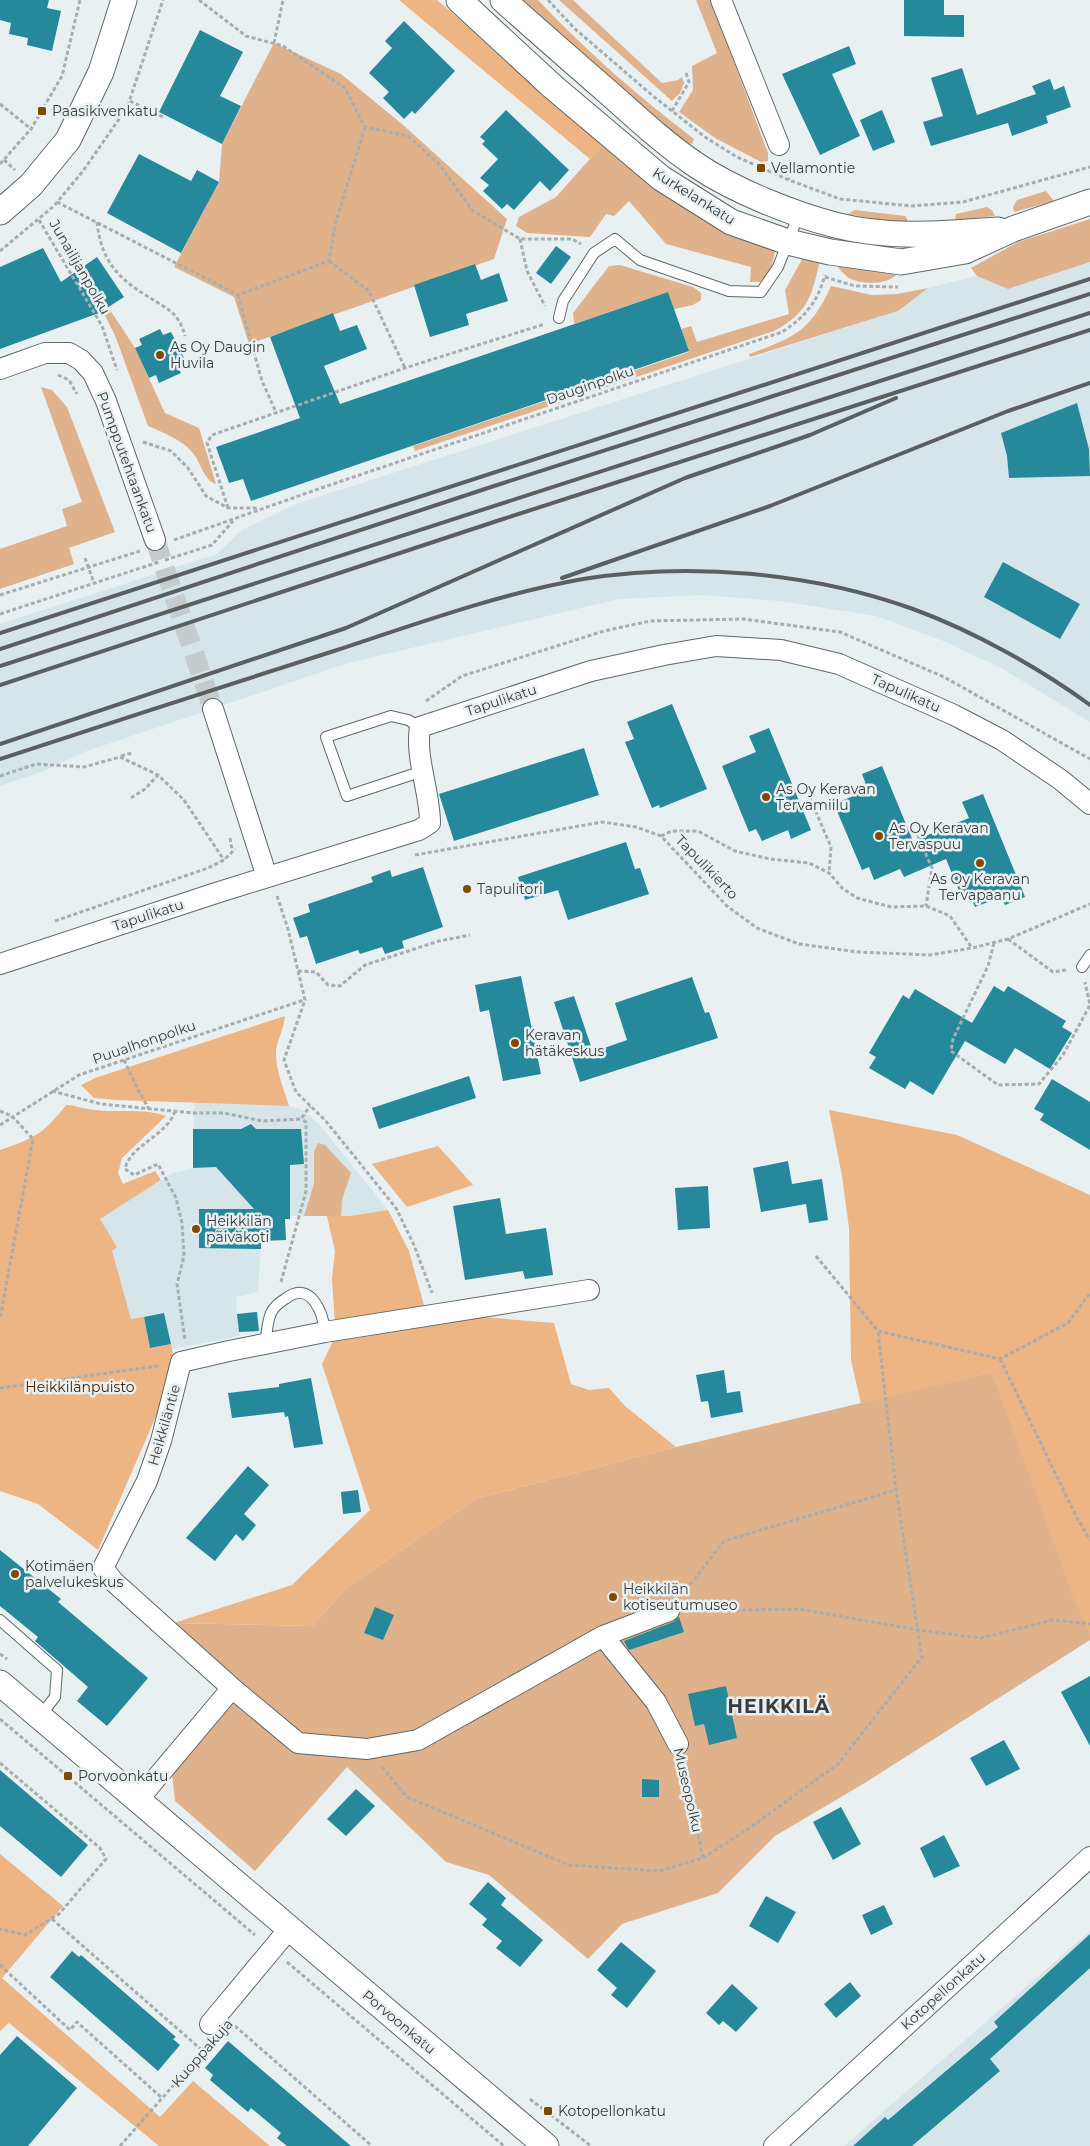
<svg xmlns="http://www.w3.org/2000/svg" width="1090" height="2146" viewBox="0 0 1090 2146" font-family="Montserrat,sans-serif">
<style>
.built{fill:#d5e5e9}
.green{fill:#e0b28c}
.forest{fill:#edb484}
.building{fill:#25899b}
.lines{fill:none;stroke-linecap:round;stroke-linejoin:round}
.minor-tunnel{stroke:#c6ccce;stroke-width:20;stroke-dasharray:20 10;stroke-linecap:butt}
.service-casing{stroke:#616769;stroke-width:12}
.minor-casing{stroke:#616769;stroke-width:22}
.tertiary-casing{stroke:#616769;stroke-width:27}
.path{stroke:#a8adaf;stroke-width:3;stroke-dasharray:4 2.5;stroke-linecap:butt}
.service{stroke:#fff;stroke-width:10}
.minor{stroke:#fff;stroke-width:20}
.tertiary{stroke:#fff;stroke-width:25}
.rail{stroke:#5b5f60;stroke-width:4}
.poi-dot{fill:#834800;stroke:#e9f0f2;stroke-width:2}
.labels{text-anchor:middle;stroke-width:5;stroke-linejoin:round;paint-order:stroke}
.poi-label{font-size:14px;fill:#393c3d;stroke:#e9f0f2;text-anchor:start}
.street-label{font-size:14px;fill:#393c3d;stroke:#e9f0f2}
.park-label{font-size:14px;fill:#482400;stroke:#e9f0f2}
.district-label{font-size:19px;font-weight:bold;letter-spacing:1px;fill:#393c3d;stroke:#e9f0f2}
</style>
<rect width="100%" height="100%" fill="#e9f0f2"/>
<path class="built" d="M1090,262V722L1001,668L941,640L876,616L780,601L701,595L619,599L348,663L84,752L39,773L0,786V624L217,554L242,530L296,504L898,311L928,288L977,276L1008,289Z
M194,1102L289,1106L301,1109L319,1124L388,1210L350,1216H290L285,1219L286,1240L261,1241L258,1292L236,1297L237,1314L257,1312L259,1331L239,1332V1336L172,1349L170,1344L131,1319L100,1218L173,1173L193,1168Z
M1090,1931V2146H844Z"/>
<path class="green" d="M520,0H538C586,51 639,97 694,139L692,144L681,141Z
M559,0H573L662,83L678,80L682,77L684,83L680,93L672,101Z
M696,0H711L768,153V161L761,162L715,138L679,112L693,90L692,66L717,53Z
M274,43L341,74L402,124L507,219L494,259L249,344L234,297L174,267L219,182L222,144Z
M604,143L723,227L775,251L770,273L760,282H750L751,267L666,244L629,201L614,216L606,214L590,237L527,233L516,226L519,217L556,197Z
M1046,191L1054,201L1014,212L1013,207L1017,200Z
M987,207L992,210L995,216L955,220L956,214Z
M855,210L905,216L907,218V222L881,220L848,214Z
M1090,219V262L1008,289L977,276L971,268L1018,242Z
M804,256L820,260C812,296 808,313 774,331L415,451L413,446L689,352L681,329L691,326L697,342L789,314L785,290Z
M835,263L896,275C886,285 862,285 849,278C844,275 839,268 835,263Z
M620,265L693,287L701,293V300L693,305L674,309L668,292L574,324L573,313L609,266Z
M82,267L135,348L165,413L199,428L216,484C204,481 200,461 193,453C181,439 164,433 148,426L116,338Z
M831,286L872,295L897,294L928,288L898,311L750,357L749,354C795,337 810,332 831,286Z
M41,387L52,390L67,407L115,532L69,548L74,564L0,589V549L67,526L62,509L82,502Z
M318,1143L325,1145L351,1173L342,1200L341,1216H304L314,1184V1152Z
M992,1372L1090,1634V1640L863,1784L775,1836L718,1893L622,1924L588,1959L489,1875L446,1862L347,1767L255,1871L175,1801L172,1774L245,1689L174,1623L312,1626L347,1587L478,1498L676,1447Z"/>
<path class="forest" d="M399,0H437L604,143L590,159Z
M285,1016C284,1029 277,1040 276,1051C275,1069 284,1089 289,1106L116,1100L94,1098L81,1085L95,1078Z
M66,1105C75,1105 80,1108 88,1109C114,1114 141,1107 166,1116L122,1158L118,1173L123,1184L155,1171L161,1180L100,1219L117,1247L112,1251L131,1319L144,1317L150,1348L171,1344L176,1370L98,1550L38,1504L0,1491V1150C33,1139 45,1133 66,1105Z
M829,1110L957,1135L1090,1195V1635L1073,1597L992,1372L861,1404L851,1360L849,1228L842,1176Z
M438,1146L473,1185L407,1207L372,1164Z
M388,1210L409,1251L425,1309L335,1324L332,1279L335,1251L327,1216H350Z
M459,1315L554,1323L571,1384L589,1390L609,1388L625,1406L676,1447L478,1498L347,1587L312,1626L174,1623L292,1585L370,1510L322,1364L334,1339Z
M0,1854L63,1906L2,1978L160,2117L193,2081L270,2146H159L9,2023L0,2031Z"/>
<path class="building" d="M0,0H49L47,8L61,11L52,51L27,45L28,38L9,34L11,23L0,20Z
M904,0H944V15H964V37L904,36Z
M404,21L455,71L415,114L412,111L404,119L383,98L389,92L369,73L392,48L385,41Z
M200,30L243,52L220,96L241,106L222,144L159,112Z
M849,46L856,64L832,74L860,136L820,155L782,74Z
M962,68L977,115L1036,94L1032,86L1050,79L1054,90L1064,86L1071,107L1046,116L1048,123L1012,136L1008,123L931,146L923,122L943,116L931,78Z
M506,110L569,170L550,191L540,181L514,210L507,204L502,209L483,191L489,185L480,178L498,159L482,144L485,141L480,137Z
M882,110L895,142L873,151L860,120Z
M139,154L191,181L197,170L219,182L181,253L107,213Z
M556,246L571,257L551,284L536,273Z
M43,248L61,282L97,257L124,297L99,313L0,349V267Z
M475,264L481,280L499,273L508,301L466,314L469,325L430,337L414,285Z
M668,292L689,351L251,501L243,479L229,483L216,447L300,418L270,337L333,313L340,331L357,325L367,349L324,366L340,404Z
M160,329L163,335L171,332L186,362L177,366L181,373L159,383L156,375L149,378L135,348L142,345L139,339Z
M1077,403L1089,449L1090,476L1009,478L1007,456L1001,433Z
M1003,562L1080,604L1060,639L984,597Z
M672,704L707,789L660,808L659,805L652,808L625,742L634,739L627,722Z
M769,728L811,830L791,839L788,830L762,841L756,829L749,832L722,766L756,752L749,736Z
M584,748L599,795L454,841L439,794Z
M882,766L913,841L969,818L962,802L983,794L1025,897L1005,905L1001,897L975,907L970,895L962,898L946,859L904,877L900,869L874,880L869,867L862,870L834,804L868,790L862,774Z
M626,842L635,869L640,868L649,894L568,920L558,890L525,900L518,877Z
M423,867L443,927L402,941L404,948L385,954L382,947L360,954L358,950L316,964L307,936L300,938L293,918L310,912L308,904L373,882L371,877L390,870L392,877Z
M521,976L541,1074L503,1081L489,1010L480,1012L475,985Z
M692,977L705,1013L709,1012L718,1038L580,1082L554,1002L574,996L593,1052L627,1040L615,1003Z
M994,986L1004,992L1008,986L1066,1021L1062,1027L1072,1033L1050,1069L1015,1048L1005,1064L965,1041L933,1095L910,1081L905,1089L869,1068L876,1057L869,1053L903,995L909,999L915,989L972,1023Z
M469,1076L476,1098L379,1129L372,1108Z
M1052,1079L1090,1102V1150L1040,1120L1044,1114L1034,1109Z
M251,1124L256,1129H301L304,1164L290,1165V1219H285L286,1240L261,1241V1249L199,1248V1209H254L216,1167L193,1168V1129H241Z
M788,1161L792,1184L822,1179L828,1220L809,1223L806,1204L761,1212L753,1168Z
M708,1186L710,1228L678,1230L675,1188Z
M500,1198L506,1234L546,1228L553,1275L525,1279L523,1271L465,1280L453,1206Z
M257,1312L259,1331L239,1332L237,1314Z
M164,1313L171,1344L150,1348L144,1317Z
M724,1370L727,1393L740,1391L743,1412L711,1418L708,1401L701,1402L696,1375Z
M311,1378L323,1444L294,1448L288,1416L285,1417L284,1412L232,1418L228,1393L279,1387V1384Z
M248,1466L269,1485L244,1514L256,1525L243,1541L236,1534L215,1561L186,1538Z
M358,1490L361,1512L343,1514L341,1492Z
M0,1550L61,1599L58,1602L148,1678L107,1726L77,1701L88,1687L35,1641L38,1637L0,1606Z
M375,1607L394,1615L383,1640L364,1633Z
M679,1617L684,1632L629,1650L626,1645L624,1641L673,1622Z
M1090,1676V1746L1061,1692Z
M726,1686L737,1738L709,1745L704,1724L695,1726L688,1694Z
M1004,1740L1020,1769L986,1786L970,1758Z
M0,1770L88,1845L61,1877L0,1826Z
M642,1779L659,1780V1797H642Z
M356,1789L375,1806L346,1836L327,1819Z
M841,1807L861,1844L833,1860L813,1822Z
M944,1835L960,1866L934,1878L920,1848Z
M488,1882L506,1898L501,1905L543,1940L520,1967L496,1948L502,1941L482,1925L487,1919L469,1904Z
M766,1896L796,1912L778,1943L749,1926Z
M884,1905L893,1924L871,1935L862,1915Z
M1090,1934V1968L990,2059L1000,2071L912,2146H853L885,2117L888,2120L998,2027L994,2022Z
M621,1942L656,1971L627,2008L611,1995L617,1988L597,1970Z
M72,1951L79,1957L81,1955L176,2037L173,2039L180,2045L158,2071L50,1977Z
M850,1982L861,1996L836,2018L824,2004Z
M732,1984L758,2008L736,2032L723,2021L719,2025L706,2013Z
M17,2036L77,2088L28,2146H0V2055Z
M228,2041L317,2117L351,2146H287L277,2138L281,2133L251,2108L248,2112L210,2080L213,2075L205,2068Z"/>
<g class="lines">
<path class="minor-tunnel" d="M155,540L213,709"/>
<defs>
<path id="service" d="M559,318L563,301L594,253L615,239L640,260L729,291L761,292L778,267L799,214
M420,727L408,720L391,716L326,737L347,796L423,771
M1082,967L1090,955
M265,1344C267,1334 267,1322 271,1313C274,1307 280,1302 285,1299C310,1279 323,1312 325,1332
M0,1620L57,1670L55,1697L40,1716"/>
<path id="minor" d="M721,0L779,145
M0,369L45,353H69L81,360L93,373L106,401L155,540
M213,709L267,877
M0,964L216,893L419,830L430,823C430,791 415,759 420,727L591,671L664,655L716,646L781,650L839,664L954,715L1002,740L1061,780L1090,804
M603,1636L669,1611
M232,1688L298,1743L367,1749L418,1740L603,1636L656,1702L678,1744
M137,1801L232,1688L114,1582L103,1568L147,1481L161,1441L181,1362L229,1351L325,1332L589,1290
M210,2024L289,1929
M774,2146L1090,1857"/>
<path id="tertiary" d="M459,0L552,86L661,178L731,222L788,242L830,252L901,262L965,251L1013,229L1090,202
M503,0C538,31 573,62 609,93C637,118 665,144 696,165C733,190 792,214 835,225C889,239 944,234 998,230
M0,212L31,185L68,140L101,72L124,0
M0,1683L546,2146"/>
</defs>
<use href="#service" class="service-casing"/>
<use href="#minor" class="minor-casing"/>
<use href="#tertiary" class="tertiary-casing"/>
<path class="path" d="M199,0L246,36L283,46L345,88L365,127L408,136L439,164L472,210L520,239H572L581,244
M548,0L574,28L653,96L705,137L737,157L789,180L840,199L912,206L963,202L1090,167
M274,43L283,0
M130,101L163,117L164,115
M0,104L31,129
M672,111L689,82L686,73
M4,160L15,170
M0,164L31,129L62,76L80,0
M785,165L789,180
M57,202L238,295L329,261L335,225L365,127
M39,220L102,326L117,370
M97,222C101,259 116,277 147,296C167,309 178,311 185,336
M520,239L527,271L545,306
M0,251L54,206L83,171L124,112L128,105L163,0
M329,261L369,291L405,368
M825,277L855,286L898,287
M238,295L262,381L276,412
M58,375L69,380L77,394
M143,442L171,451L188,468L206,496L228,508H259
M228,508L207,443L212,435L405,368L545,324
M174,540L324,487L782,332C806,316 817,303 825,275
M85,558L94,583
M165,560L212,545L233,521
M0,595L140,551
M0,614L159,562
M426,701L462,676L604,631L650,621L743,619L840,632L944,677L1090,759
M121,756L132,753
M0,776L36,764L84,767L120,757L158,775L184,800L224,860
M817,787L807,791L831,847L829,873
M131,798L145,789L158,775
M924,832L918,836L932,868L926,906
M661,836L672,831H698L735,851L770,859L809,863L829,873L842,888L857,898L891,907L926,906L950,916L972,948
M230,838L232,850
M415,855L602,822L636,827L661,836L727,906L757,928L799,944L858,952L930,955L972,948L1008,939L1090,904
M277,896L288,929L305,1000L284,1060L296,1092L325,1120L396,1208L414,1245L432,1293
M55,921L208,868L224,860L235,849
M1008,939L1053,972L1066,970
M994,943L988,966L953,1039L951,1051L998,1085L1039,1084L1063,1055L1090,1005L1085,982
M298,971L316,972L328,985L340,986L365,965L439,941L470,935
M124,1060L138,1090L149,1109
M52,1091L101,1104L194,1113H224L262,1121L301,1119L310,1106
M0,1111L12,1116L33,1139L0,1319
M175,1111C167,1136 130,1145 125,1169L134,1175L158,1164L176,1198L182,1223L184,1256L177,1284L185,1340
M0,1125L79,1075L304,1000
M816,1256L878,1331L1000,1359L1068,1323L1090,1293
M281,1282L306,1191V1122L301,1119
M1000,1359L1076,1516L1090,1540
M0,1388L158,1366
M682,1595L724,1541L896,1490
M690,1611L799,1609L918,1630L981,1638L1053,1620L1090,1624
M0,1654L7,1659
M0,1719L255,1935
M0,1763L100,1848L106,1859L59,1914L25,1935L0,1929
M382,1767L407,1797L569,1865L659,1871L703,1858L682,1763
M703,1858L748,1829L838,1764L922,1657L896,1490L878,1331
M52,1919L203,2051
M287,1962L504,2146
M0,1965L70,2030L77,2022L162,2098
M235,2026L372,2146
M530,2099L591,2146
M120,2146L209,2045"/>
<use href="#service" class="service"/>
<use href="#minor" class="minor"/>
<use href="#tertiary" class="tertiary"/>
<path class="rail" d="M562,578L770,506L1008,411L1090,383
M0,633L1090,279
M0,649L491,487L1090,294
M0,666L1090,313
M0,685L503,519L1090,330
M0,744L346,628L685,478L810,435L896,398
M0,759C111,723 223,686 334,651C416,624 498,594 583,579C690,562 810,572 913,609C973,631 1038,667 1090,705"/>
</g>
<g class="poi-dot">
<rect x="37" y="106" width="10" height="10" rx="2.5"/>
<rect x="756" y="163" width="10" height="10" rx="2.5"/>
<circle cx="160" cy="355" r="5"/>
<circle cx="766" cy="797" r="5"/>
<circle cx="879" cy="836" r="5"/>
<circle cx="980" cy="863" r="5"/>
<circle cx="467" cy="889" r="5"/>
<circle cx="515" cy="1043" r="5"/>
<circle cx="196" cy="1229" r="5"/>
<circle cx="15" cy="1574" r="5"/>
<circle cx="613" cy="1597" r="5"/>
<rect x="63" y="1771" width="10" height="10" rx="2.5"/>
<rect x="543" y="2106" width="10" height="10" rx="2.5"/>
</g>
<g class="labels">
<g class="poi-label">
<text x="52" y="116">Paasikivenkatu</text>
<text x="771" y="173">Vellamontie</text>
<text x="170" y="352">As Oy Daugin<tspan x="170" dy="16">Huvila</tspan></text>
<text x="776" y="794">As Oy Keravan<tspan x="776" dy="16">Tervamiilu</tspan></text>
<text x="889" y="833">As Oy Keravan<tspan x="889" dy="16">Tervaspuu</tspan></text>
<text x="980" y="884" text-anchor="middle">As Oy Keravan<tspan x="980" dy="16">Tervapaanu</tspan></text>
<text x="477" y="894">Tapulitori</text>
<text x="525" y="1040">Keravan<tspan x="525" dy="16">hätäkeskus</tspan></text>
<text x="206" y="1226">Heikkilän<tspan x="206" dy="16">päiväkoti</tspan></text>
<text x="25" y="1571">Kotimäen<tspan x="25" dy="16">palvelukeskus</tspan></text>
<text x="623" y="1594">Heikkilän<tspan x="623" dy="16">kotiseutumuseo</tspan></text>
<text x="78" y="1781">Porvoonkatu</text>
<text x="558" y="2116">Kotopellonkatu</text>
</g>
<g class="street-label">
<text transform="translate(694 196) rotate(32)" y="5">Kurkelankatu</text>
<text transform="translate(80 267) rotate(60)" y="5">Junailijanpolku</text>
<text transform="translate(590 385) rotate(-19)" y="5">Dauginpolku</text>
<text transform="translate(127 462) rotate(70)" y="5">Pumpputehtaankatu</text>
<text transform="translate(906 693) rotate(24)" y="5">Tapulikatu</text>
<text transform="translate(501 700) rotate(-18)" y="5">Tapulikatu</text>
<text transform="translate(707 867) rotate(46)" y="5">Tapulikierto</text>
<text transform="translate(148 915) rotate(-18)" y="5">Tapulikatu</text>
<text transform="translate(144 1042) rotate(-19)" y="5">Puualhonpolku</text>
<text transform="translate(164 1425) rotate(-74)" y="5">Heikkiläntie</text>
<text transform="translate(688 1790) rotate(77)" y="5">Museopolku</text>
<text transform="translate(943 1991) rotate(-42)" y="5">Kotopellonkatu</text>
<text transform="translate(399 2022) rotate(40)" y="5">Porvoonkatu</text>
<text transform="translate(202 2053) rotate(-49)" y="5">Kuoppakuja</text>
</g>
<g class="park-label">
<text x="80" y="1392">Heikkilänpuisto</text>
</g>
<g class="district-label">
<text x="779" y="1713">HEIKKILÄ</text>
</g>
</g>
</svg>
